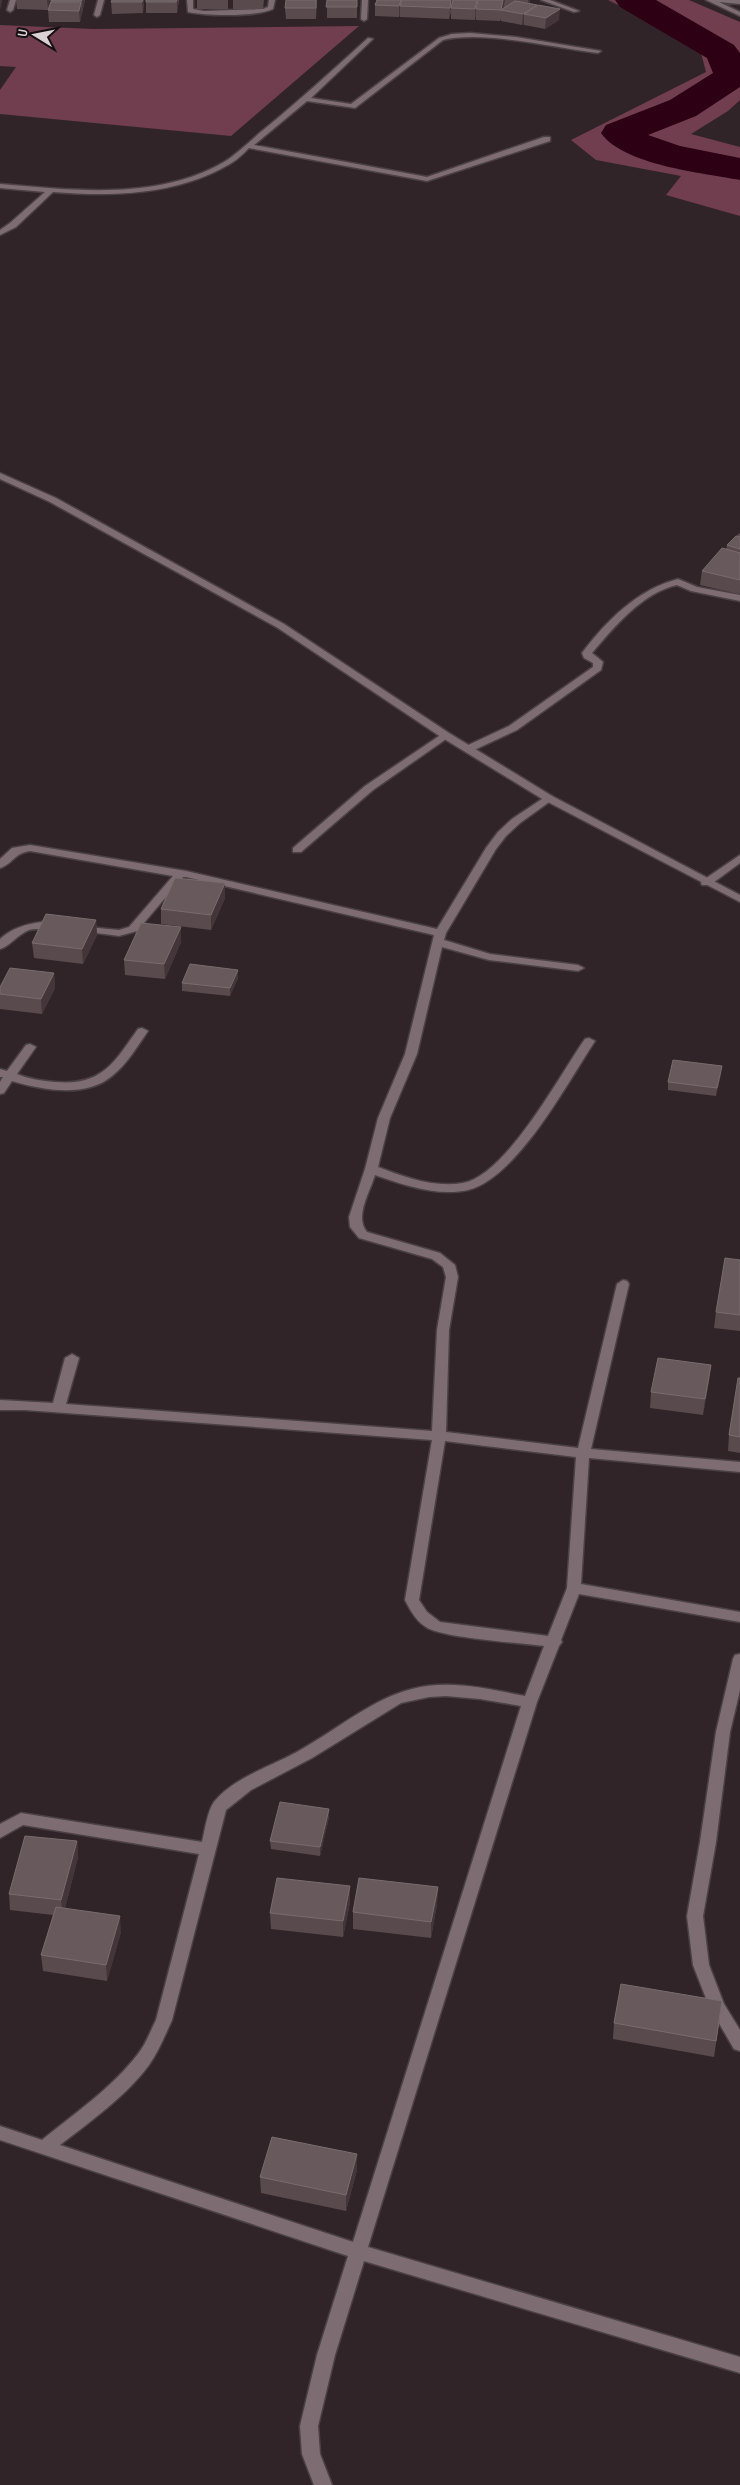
<svg xmlns="http://www.w3.org/2000/svg" width="740" height="2485" viewBox="0 0 740 2485" font-family="'Sofia Sans Condensed',sans-serif">
<style>
.green{fill:#703e4f}
.lines{fill:none;stroke-linecap:round;stroke-linejoin:round}
.river{fill:#2d0013;fill-rule:evenodd}
.street-casing{stroke:#4b4044;stroke-width:3}
.secondary-casing{stroke:#4b4044;stroke-width:3}
.street{fill:#7d6d72;fill-rule:evenodd}
.secondary{fill:#7d6d72;fill-rule:evenodd}
.wall{fill:#594a4e}
.shaded-wall{fill:#433539}
.building{fill:#67595c;stroke:#796c6f}
</style>
<rect width="100%" height="100%" fill="#312428"/>
<path class="green" d="M608,0H689L740,22V100L728,111L691,134L740,147V216L666,195L681,176L596,160L571,140L706,72L699,45Z
M0,25L93,29L359,26L231,136L0,114V90L16,67L0,66Z"/>
<g class="lines">
<path class="river" d="M615,0H656L734,45L740,53V87L696,116L648,135L680,146L740,158V180C703,173 623,165 601,133L606,125L670,100L713,73L707,58L620,7Z"/>
<defs>
<path id="street" d="M10,0H16L13,10L10,12L7,10Z
M98,0H104L100,15L97,17L94,15Z
M187,0H193V9L204,11L263,9L268,7L269,0H275L273,9C256,17 207,16 188,12Z
M362,0H368L367,19L364,21L361,19Z
M541,0H550L579,11L574,12Z
M706,0H740V4L719,2L740,12V16Z
M470,33L516,37L601,51L598,53C556,48 482,30 443,40L355,108L307,101L254,145L427,177L544,137H550V141L427,181L249,148C243,154 236,161 228,165C176,195 112,197 53,192L16,227L0,235V230L10,223L45,192L0,188V184C73,190 157,201 224,162C237,154 250,141 262,131C299,101 333,70 368,38L373,39L311,98L351,104L439,38L452,34Z
M678,579L697,587L740,595V601L691,591L677,585C642,593 614,627 592,653L603,662L601,670L517,730L472,751H464V747L509,726L593,667V663L584,658L582,653C606,621 638,589 678,579Z
M445,732L450,735L449,737L373,790L301,852H293V848L365,786Z
M548,795L552,796V800L520,823L506,836L496,849L446,933L444,940L490,954L578,965L584,968L578,971L489,960L442,947L417,1054L390,1118L378,1167C404,1177 434,1188 463,1183C507,1175 560,1074 585,1039L589,1038L595,1041C568,1082 517,1178 468,1190C438,1197 404,1185 375,1175C370,1192 354,1217 367,1232L440,1253L455,1265L458,1277L449,1330L446,1432L578,1448L617,1284L623,1280L627,1281L629,1284L591,1449L740,1462V1472L589,1458L581,1584L740,1612V1622L579,1594L561,1640L562,1642L559,1646L537,1702L368,2247L740,2357V2373L364,2261L335,2355L318,2426L320,2454L332,2485H314L302,2454L300,2426L317,2355L348,2256L0,2140V2126L42,2140C75,2113 112,2088 138,2054C146,2044 150,2032 156,2020L199,1854L23,1825L0,1838V1824L21,1813L202,1842C205,1830 207,1812 214,1802C235,1776 274,1766 302,1749C336,1730 374,1698 412,1689C449,1679 488,1689 525,1696L544,1646C521,1643 442,1638 426,1627C416,1621 410,1610 405,1600L432,1440L25,1410H0V1400L53,1403L65,1358L72,1354L79,1358L66,1404L432,1431L437,1330L446,1277L443,1267L432,1259L359,1238L350,1227L349,1217L365,1169L378,1118L405,1054L434,935L186,877H183L137,931L119,936L81,931L75,928L77,926L119,930L129,927L173,876L30,851C14,853 13,864 0,868V859L12,848L30,845L186,871L437,929L486,848L498,832L512,819ZM445,1441L576,1457L567,1588L548,1636L440,1622L427,1612L419,1600ZM446,1696L480,1699L521,1706L353,2242L60,2145C91,2121 125,2097 149,2065C159,2051 165,2035 172,2020L226,1810L251,1790L312,1758L401,1703L429,1697Z
M740,855V863L710,885H702L701,883L702,881Z
M42,922L58,923L63,926C56,933 39,927 29,930C18,934 9,947 0,949V939C12,928 26,924 42,922Z
M142,1028L148,1031C137,1047 127,1064 112,1076C86,1098 42,1090 12,1081L4,1093L0,1094V1082L3,1077H0V1069L7,1071L26,1045L30,1044L36,1047L17,1074C29,1079 42,1081 55,1082C102,1086 114,1063 138,1029Z
M740,1654V1690L730,1732L716,1842L703,1916L709,1965L724,2004L740,2030V2051L734,2049L709,2006L693,1965L687,1916L700,1842L716,1732L733,1659L735,1655Z"/>
<path id="secondary" d="M0,473L56,498L284,624L449,733L552,796L740,895V902L544,800L441,737L278,628L50,502L0,479Z"/>
</defs>
<use href="#street" class="street-casing"/>
<use href="#secondary" class="secondary-casing"/>
<use href="#street" class="street"/>
<use href="#secondary" class="secondary"/>
</g>
<path class="wall" d="M16,0H50L48,10L17,9Z
M51,0H85L80,22H49L48,10Z
M144,0L143,13L112,14L111,2Z
M146,0H179L177,13H146Z
M197,0H228V9H197Z
M233,0H264L263,9H233Z
M317,0L316,19H286L285,8Z
M327,0H357V18H327Z
M377,0H530V3L537,5V6L559,20L545,29L524,25V24L522,25L501,21V19L500,21L476,20V14L475,20L451,19V12L449,19L400,17V13L399,17L375,16V5Z
M740,533V593L739,594L700,585L702,571L726,549L727,545L737,537V535Z
M225,883V898L211,930L161,924V909Z
M96,920L97,935L83,964L34,958L32,943Z
M181,927V942L165,979L125,975L124,960Z
M54,973L55,988L42,1014L0,1009V987Z
M238,978L230,996L182,991V983Z
M721,1074L716,1096L668,1090V1082Z
M740,1260V1331L714,1328L716,1312Z
M711,1365L709,1381L703,1415L650,1408L651,1392Z
M740,1378V1453L728,1451L729,1435Z
M329,1809V1817L320,1856L271,1849L270,1841Z
M77,1841L78,1857L65,1908L121,1932L107,1981L43,1971L41,1955L53,1915L10,1910L9,1894Z
M438,1887L437,1904L431,1938L353,1929V1912Z
M350,1902L343,1937L271,1929L270,1913Z
M720,2017L714,2057L613,2039L614,2023Z
M357,2154V2170L346,2211L261,2193L260,2177Z"/>
<path class="shaded-wall" d="M0,0H2V2L0,10Z
M47,0H50L48,10Z
M82,0H84V4L82,12Z
M143,0H144L143,13L142,2Z
M177,0H178V5L177,13Z
M401,0H404L400,6V13L399,17V6Z
M451,0H454L451,8L449,19L450,8Z
M477,0H479L476,9L475,20V9Z
M503,0H505L503,10H501L500,21L501,10Z
M528,0H530L528,10L537,5L536,16L524,14V24L522,25L523,14L528,10Z
M81,2L82,14L80,22L79,11Z
M560,9L559,20L545,29L546,18Z
M225,883V898L211,930V915Z
M96,920L97,935L83,964L82,949Z
M181,927V942L165,979L164,964Z
M238,970V978L230,996V988Z
M54,973L55,988L42,1014L41,999Z
M722,1066L721,1074L716,1096L717,1088Z
M711,1365L709,1381L703,1415L705,1399Z
M329,1809V1817L320,1856V1847Z
M77,1841L78,1857L63,1917L61,1900Z
M350,1886V1902L343,1937V1921Z
M438,1887L437,1904L431,1938V1922Z
M120,1916L121,1932L107,1981L106,1965Z
M357,2154V2170L346,2211V2195Z"/>
<path class="building" d="M51,0H82L81,1H51Z
M112,0H143L142,2H111Z
M146,0H177L176,2H146Z
M286,0H316V8H285Z
M327,0H357V7H326Z
M377,0H401L399,6L375,5Z
M402,0H451L450,8L400,6Z
M453,0H477L475,9L451,8Z
M478,0H503L501,10L476,9Z
M515,1L537,5L523,14L501,10Z
M51,2H81L79,11L48,10Z
M538,5L560,9L546,18L524,14Z
M736,536L740,537V549L727,545Z
M722,548L740,553V580L702,571Z
M175,878L225,883L211,915L161,909Z
M46,914L96,920L82,949L32,943Z
M141,923L181,927L164,964L124,960Z
M190,964L238,970L230,988L182,983Z
M10,968L54,973L41,999L0,994V987Z
M673,1060L722,1066L717,1088L668,1082Z
M725,1258L740,1260V1315L716,1312Z
M658,1358L711,1365L705,1399L651,1392Z
M738,1378H740V1437L729,1435Z
M280,1802L329,1809L320,1847L270,1841Z
M25,1836L77,1841L61,1900L9,1894Z
M277,1878L350,1886L343,1921L270,1913Z
M359,1878L438,1887L431,1922L353,1912Z
M56,1907L120,1916L106,1965L41,1955Z
M621,1984L722,2001L716,2041L614,2023Z
M272,2137L357,2154L346,2195L260,2177Z"/>
<g transform="translate(35 35) rotate(280)" stroke="#150f11" stroke-width="4" paint-order="stroke">
<path d="M0-4L9 19L0 12L-9 19Z" fill="#dad1d4"/>
<text y="-8" font-size="14" font-weight="bold" text-anchor="middle" fill="#dad1d4">U</text>
</g>
</svg>
